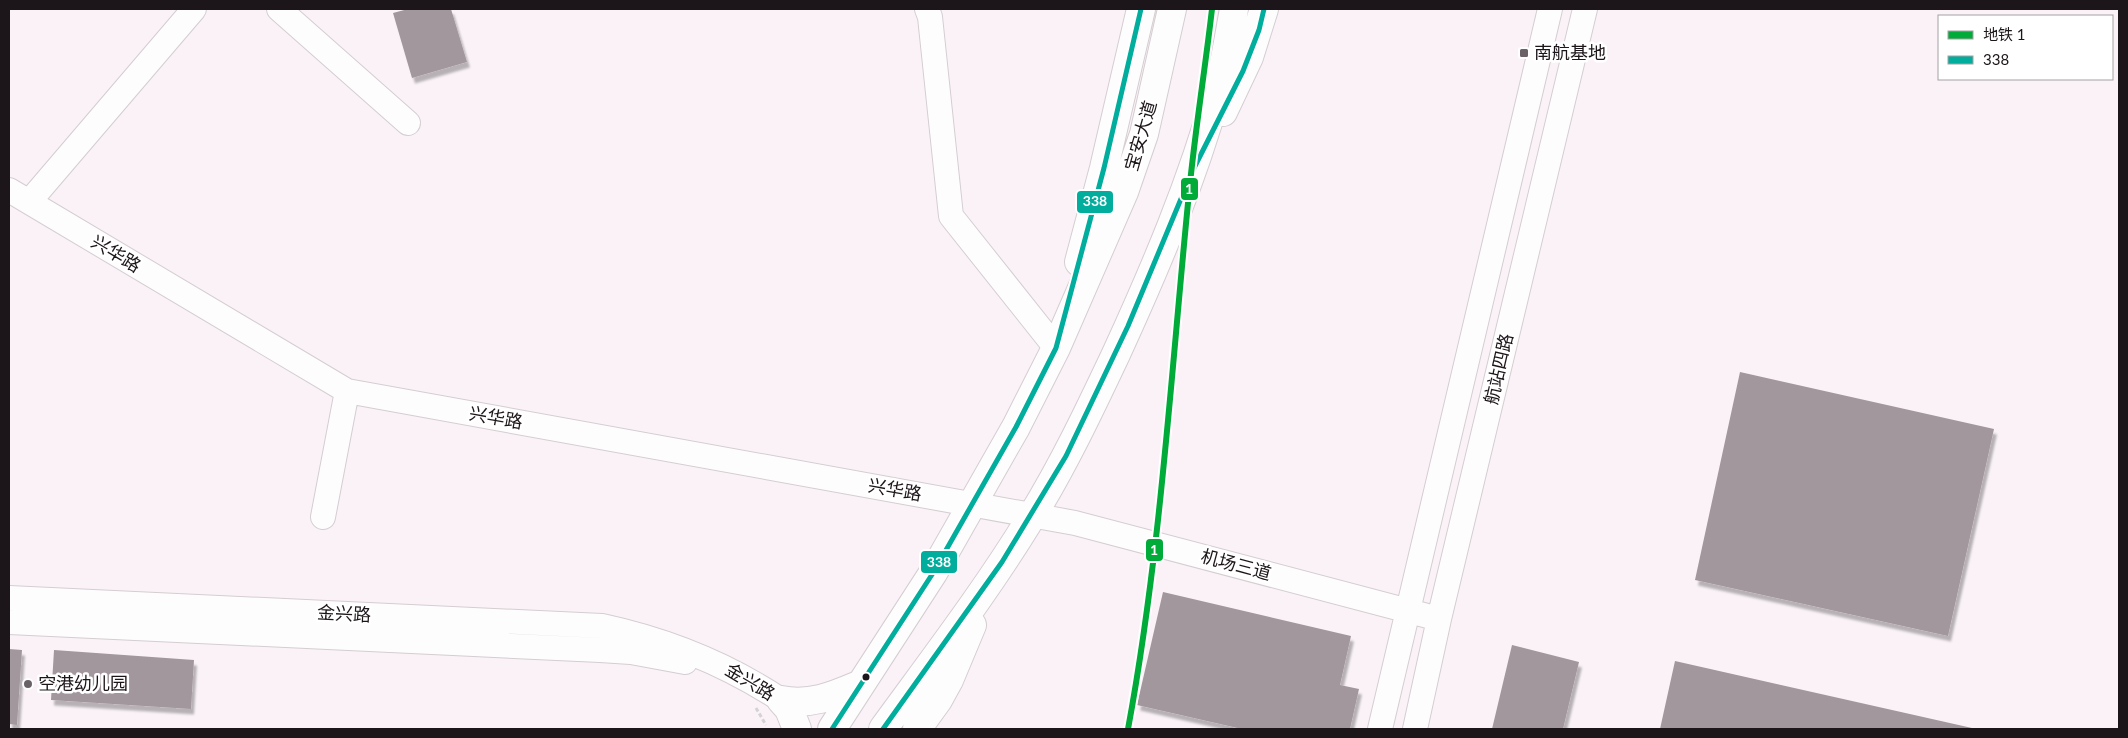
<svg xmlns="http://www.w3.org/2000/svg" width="2128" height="738" viewBox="0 0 2128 738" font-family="Lato,'Noto Sans SC',sans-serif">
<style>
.building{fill:#a2979d;filter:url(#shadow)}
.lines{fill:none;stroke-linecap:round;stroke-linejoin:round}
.minor-casing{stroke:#d4cdd1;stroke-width:26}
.major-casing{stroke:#d4cdd1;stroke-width:30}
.path{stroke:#d5d2d3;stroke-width:3;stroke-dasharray:4 2.5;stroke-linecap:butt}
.minor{stroke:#fefdfe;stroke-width:24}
.major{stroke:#fefdfe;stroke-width:28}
.bus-1-casing{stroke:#fff;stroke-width:9}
.bus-1{stroke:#01ad9c;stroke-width:5}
.metro-1-casing{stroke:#fff;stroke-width:10}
.metro-1{stroke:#00ab39;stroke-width:6}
.poi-dot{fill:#6a6267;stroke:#fff;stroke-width:2}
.bus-dot{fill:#1c1519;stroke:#fff;stroke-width:2}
.labels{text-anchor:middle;stroke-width:5;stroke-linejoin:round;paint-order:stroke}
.poi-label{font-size:18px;fill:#1c1519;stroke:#fff;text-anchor:start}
.street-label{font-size:18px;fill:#1c1519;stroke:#fff}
.line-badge{stroke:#fff;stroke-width:2}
.badge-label{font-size:14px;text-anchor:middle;font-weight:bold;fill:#fff}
</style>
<defs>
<filter id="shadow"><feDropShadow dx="3" dy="5.5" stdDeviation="1" flood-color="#0004"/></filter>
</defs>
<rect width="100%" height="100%" fill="#faf2f7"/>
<path class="building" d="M408,9H451L467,62L412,78L393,13Z
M1740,372L1994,429L1948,636L1695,580Z
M1163,592L1351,636L1340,685L1359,689L1350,729H1242L1137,705Z
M1512,645L1579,662L1563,729H1492Z
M9,649L22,650L17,725L9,724Z
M54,650L194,660L191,709L51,700Z
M1675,661L1972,728V729H1660Z"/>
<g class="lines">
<defs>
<path id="minor" d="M279,9L408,123
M927,9L930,17L951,216L1056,348
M9,190L347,391L1075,523L1439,619
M29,202L194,9
M323,517L347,391
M9,598L602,626C667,640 725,663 781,700
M9,622L600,650L631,652L685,662
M1380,729L1550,9
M1415,729L1439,619L1585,9"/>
<path id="major" d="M1223,112L1249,57L1264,9
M1079,262L1104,168L1141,9
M781,700C811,706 835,695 861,684
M781,700L789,709L797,729
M832,729L933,573L1016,427L1056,348L1124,192L1144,134L1172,9
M883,729C934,659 987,590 1032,516C1064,464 1090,409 1116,354C1155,269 1192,182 1217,92C1225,65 1229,36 1234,9
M917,729L938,700L949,680L972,625"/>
</defs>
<use href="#minor" class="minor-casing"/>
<use href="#major" class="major-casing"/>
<path class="path" d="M756,708L766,725"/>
<use href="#minor" class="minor"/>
<use href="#major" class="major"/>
<defs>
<path id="bus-1" d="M832,729L933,573L1016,427L1056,348L1104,168L1141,9
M883,729L1002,562L1066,456L1128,326L1193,170L1243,71L1259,30L1264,9"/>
</defs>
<use href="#bus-1" class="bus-1-casing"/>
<use href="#bus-1" class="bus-1"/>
<defs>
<path id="metro-1" d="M1128,729C1161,551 1171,372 1189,193C1195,131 1205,70 1212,9"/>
</defs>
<use href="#metro-1" class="metro-1-casing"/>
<use href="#metro-1" class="metro-1"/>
</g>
<g class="poi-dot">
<rect x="1519" y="48" width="10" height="10" rx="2.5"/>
<circle cx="28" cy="684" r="5"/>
</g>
<circle class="bus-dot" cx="866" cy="677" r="4.5"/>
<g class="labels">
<g class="poi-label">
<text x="1534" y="59">南航基地</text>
<text x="38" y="690">空港幼儿园</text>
</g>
<g class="street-label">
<text transform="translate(1141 136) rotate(-74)" y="6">宝安大道</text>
<text transform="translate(116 254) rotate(31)" y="6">兴华路</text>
<text transform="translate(1499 369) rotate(-77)" y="6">航站四路</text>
<text transform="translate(496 418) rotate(10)" y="6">兴华路</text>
<text transform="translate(895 490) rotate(10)" y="6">兴华路</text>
<text transform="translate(1236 565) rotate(15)" y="6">机场三道</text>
<text transform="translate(344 614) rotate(3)" y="6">金兴路</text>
<text transform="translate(750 682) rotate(31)" y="6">金兴路</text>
</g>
</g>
<g class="line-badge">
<rect x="1180" y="177" width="19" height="24" rx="5" fill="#00ab39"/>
<rect x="1076" y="190" width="38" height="24" rx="5" fill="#01ad9c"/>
<rect x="1145" y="538" width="19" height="24" rx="5" fill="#00ab39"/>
<rect x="920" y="550" width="38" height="24" rx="5" fill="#01ad9c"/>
</g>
<g class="badge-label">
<text x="1189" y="194">1</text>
<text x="1095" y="206">338</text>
<text x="1154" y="555">1</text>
<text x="939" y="567">338</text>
</g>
<rect width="2128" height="738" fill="none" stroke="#1c1519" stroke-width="20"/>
<rect x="1938" y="15" width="175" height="65" fill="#ffffff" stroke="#a4a1a3"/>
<rect x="1948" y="31" width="25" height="8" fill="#00ab39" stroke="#a4a1a3"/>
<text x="1983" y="40" font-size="15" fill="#1c1519">地铁 1</text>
<rect x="1948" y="56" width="25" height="8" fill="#01ad9c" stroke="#a4a1a3"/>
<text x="1983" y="65" font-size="15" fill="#1c1519">338</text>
</svg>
